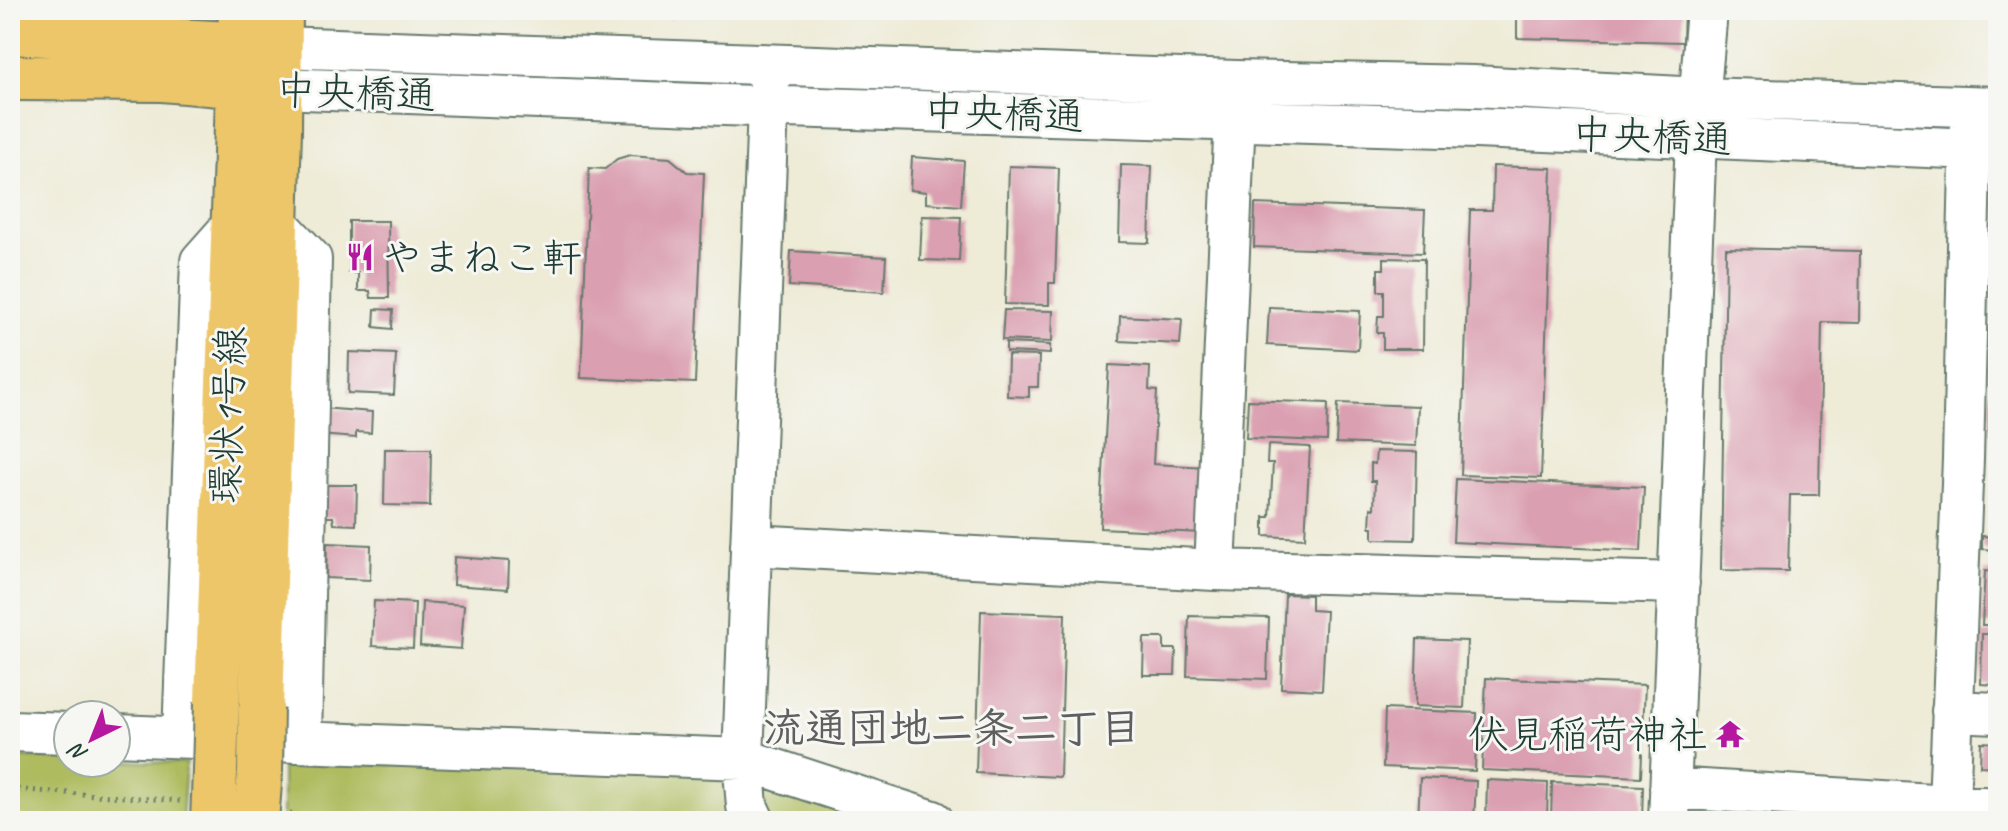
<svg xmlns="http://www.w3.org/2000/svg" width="2008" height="831" viewBox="0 0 2008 831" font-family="Caveat,'Klee One',sans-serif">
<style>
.green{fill:#aebc5e;stroke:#667c49;stroke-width:2}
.building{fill:#da9fb1}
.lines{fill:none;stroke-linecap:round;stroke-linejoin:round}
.minor-casing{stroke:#677a6d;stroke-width:44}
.major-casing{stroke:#677a6d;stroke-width:48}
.path{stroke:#677a6d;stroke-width:5;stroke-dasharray:2 6;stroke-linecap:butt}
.minor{stroke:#fff;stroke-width:40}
.major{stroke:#ecc669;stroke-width:44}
.major-bridge-casing{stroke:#677a6d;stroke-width:48;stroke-linecap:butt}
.major-bridge{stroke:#ecc669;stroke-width:44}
.labels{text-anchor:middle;stroke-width:6;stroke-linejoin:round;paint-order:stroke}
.street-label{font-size:40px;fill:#1f3d34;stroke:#f6f6f2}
.poi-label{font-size:40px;fill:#1f3d34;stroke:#f6f6f2;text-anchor:start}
.neighbourhood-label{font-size:42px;font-weight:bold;fill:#605f60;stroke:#f6f6f2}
</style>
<rect width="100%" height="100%" fill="#f6f6f2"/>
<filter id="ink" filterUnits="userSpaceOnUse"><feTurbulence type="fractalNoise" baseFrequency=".0125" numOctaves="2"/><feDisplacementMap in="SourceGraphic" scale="16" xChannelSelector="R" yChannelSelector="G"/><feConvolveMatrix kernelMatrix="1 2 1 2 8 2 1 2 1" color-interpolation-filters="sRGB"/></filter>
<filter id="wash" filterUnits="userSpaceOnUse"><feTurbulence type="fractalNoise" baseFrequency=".006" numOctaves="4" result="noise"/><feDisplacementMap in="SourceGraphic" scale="32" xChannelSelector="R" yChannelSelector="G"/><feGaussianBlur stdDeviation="1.8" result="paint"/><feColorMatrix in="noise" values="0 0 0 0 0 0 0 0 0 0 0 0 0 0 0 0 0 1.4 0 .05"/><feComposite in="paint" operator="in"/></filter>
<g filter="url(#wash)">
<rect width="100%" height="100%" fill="#eeebd7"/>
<path class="green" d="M10,757L68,759V763H116V761L186,763L182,821H10Z
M282,763L748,771L899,821H282Z"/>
<g id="blocks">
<path class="building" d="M594,10H673V18L594,15Z
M1517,10H1684L1683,42L1517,38Z
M630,155L670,158L687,172L704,173L695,383L581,378L589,168L605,169L617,159Z
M912,157L964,161L961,206L926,203V192L910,190Z
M1121,165L1152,166L1149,243L1119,242Z
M1009,166L1059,168L1055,283H1049V305L1005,304Z
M1493,166L1552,168L1541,478L1461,475L1470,210H1492Z
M1255,204L1425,210L1423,253L1254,247Z
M922,216L961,217L959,261L920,260Z
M349,221H388L389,298H371L370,291H358V273H349Z
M1995,240H1998V310H1993Z
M1726,248L1860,251L1859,323L1822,322L1819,495H1790L1788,571L1721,570Z
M791,251L886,257L884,292L789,286Z
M1384,258L1424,259L1423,349H1383V333H1377L1378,316H1384V291H1378V269H1384Z
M1269,307L1360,311L1358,350L1267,345Z
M375,309L393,310L392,329L374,327Z
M1004,310L1053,311L1052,342L1002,340Z
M1120,316L1182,319L1180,344L1119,341Z
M1006,343L1050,345V354L1006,352Z
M349,352L396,354L394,395L348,393Z
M1008,355L1039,356L1038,387H1029V397L1007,396Z
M1109,365L1150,367L1149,390L1157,391L1153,464L1206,467L1202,533L1100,528Z
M1990,392H1998V434L1989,433Z
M1248,400L1328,403L1327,441L1246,438Z
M1338,403L1418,406L1416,446L1336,443Z
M321,408L372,412L371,433L356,432V438L319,435Z
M1268,445L1310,447L1305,538L1264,536V517H1270L1273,463H1267Z
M385,449H431L430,506L384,505Z
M1376,451L1417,452L1415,540L1373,539V527H1370L1371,508L1374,509L1375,481H1371V463L1375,464Z
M1456,479L1644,487L1641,551L1453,542Z
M318,485H357L356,525L334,524L333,517H318Z
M1993,485L1998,486V529H1992Z
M1982,536L1998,537V550L1982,549Z
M327,543L371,545L370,580L326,578Z
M454,557L509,561L508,589L453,585Z
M1985,571L1998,572V625H1982Z
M1285,594L1311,595V610L1326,611L1322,690L1281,688Z
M374,601L415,603L413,648L372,646Z
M422,602L464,605L461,649L420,646Z
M981,611L1065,614L1060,777L976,773Z
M1189,616L1269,618L1267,679L1187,676Z
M1982,634H1998V685L1981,684Z
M1144,638H1164V649H1176L1175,675H1143Z
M1417,639L1467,641L1464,708L1415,706Z
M1486,678L1645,685L1641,777L1482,770Z
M1385,709L1477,713L1475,771L1383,767Z
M1981,742L1998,743V767L1980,766Z
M1420,778L1476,781L1474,821H1418Z
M1487,780L1548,783L1547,821H1486Z
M1552,782L1643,786L1642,821H1551Z"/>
</g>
</g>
<g filter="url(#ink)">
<use href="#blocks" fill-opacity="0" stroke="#677a6d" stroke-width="2"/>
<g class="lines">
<defs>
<path id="minor" d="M279,47L1236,81L1474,86L1701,98L1998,107
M278,88L724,105L1476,128L1998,150
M276,222L311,259L301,742
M751,545L1215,570L1679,583
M1215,570L1236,93
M1952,711L1998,713
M10,731L68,733
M116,735L743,759L933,821
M183,737L201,261L233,225
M1670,788L1998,808
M1949,805L1963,459L1971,122
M754,821L747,806L743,759L769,81
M1669,821L1696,137L1707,10"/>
<path id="major" d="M10,32L268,46
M10,78L162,79L267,88
M217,702L241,10
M261,708L279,131L280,10
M213,821L215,770
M256,821L260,771"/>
</defs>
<use href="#minor" class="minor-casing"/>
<use href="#major" class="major-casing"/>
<path class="path" d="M10,789L181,801
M290,814L341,821"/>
<use href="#minor" class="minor"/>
<use href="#major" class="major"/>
<defs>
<path id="major-bridge" d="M215,770L217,702
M260,771L261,708"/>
</defs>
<use href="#major-bridge" class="major-bridge-casing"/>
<use href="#major-bridge" class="major-bridge"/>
</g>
</g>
<defs>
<symbol id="restaurant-bare" viewBox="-9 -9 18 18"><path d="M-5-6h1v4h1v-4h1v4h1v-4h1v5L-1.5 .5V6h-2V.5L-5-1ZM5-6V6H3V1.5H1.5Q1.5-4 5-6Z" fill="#b5179e" stroke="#f6f6f2" stroke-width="2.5" paint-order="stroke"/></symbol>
<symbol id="temple-bare" viewBox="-9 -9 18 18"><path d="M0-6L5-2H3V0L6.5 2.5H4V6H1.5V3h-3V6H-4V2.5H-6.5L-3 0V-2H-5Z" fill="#b5179e" stroke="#f6f6f2" stroke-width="2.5" paint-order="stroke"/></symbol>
</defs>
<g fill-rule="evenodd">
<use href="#restaurant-bare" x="340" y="237" width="40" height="40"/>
<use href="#temple-bare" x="1710" y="714" width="40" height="40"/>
</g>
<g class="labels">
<g class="street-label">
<text transform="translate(356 92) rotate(2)" y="14">中央橋通</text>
<text transform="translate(1004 113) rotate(2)" y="14">中央橋通</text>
<text transform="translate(1652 136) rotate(2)" y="14">中央橋通</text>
<text transform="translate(227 415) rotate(-88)" y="14">環状1号線</text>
</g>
<g class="poi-label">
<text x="382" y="271">やまねこ軒</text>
<text x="1708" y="748" text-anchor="end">伏見稲荷神社</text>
</g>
<g class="neighbourhood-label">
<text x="952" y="742">流通団地二条二丁目</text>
</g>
</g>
<rect width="2008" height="831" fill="none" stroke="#f6f6f2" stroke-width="40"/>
<g transform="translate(92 739) rotate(223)"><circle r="38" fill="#f6f6f2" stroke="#a0aca6" stroke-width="2"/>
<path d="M0-6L14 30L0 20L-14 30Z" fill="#b5179e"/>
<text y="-12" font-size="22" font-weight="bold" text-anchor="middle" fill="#1f3d34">N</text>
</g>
</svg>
